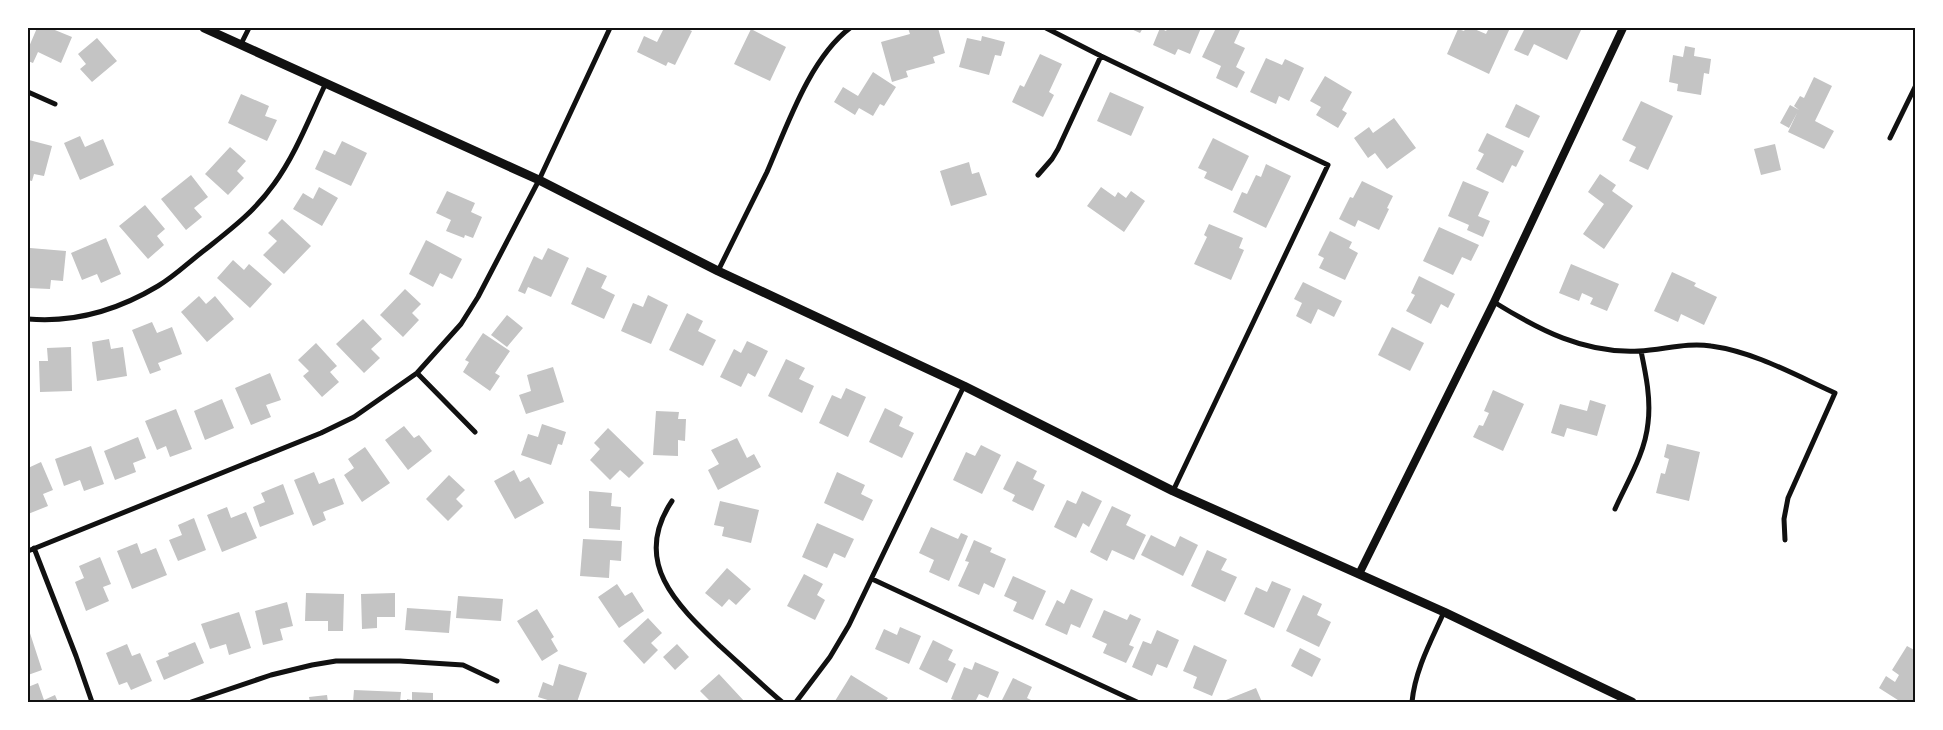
<svg xmlns="http://www.w3.org/2000/svg" width="1943" height="730" viewBox="0 0 1943 730" font-family="Jost,sans-serif">
<style>
.building{fill:#c4c4c4}
.lines{fill:none;stroke-linecap:round;stroke-linejoin:round}
.minor{stroke:#111;stroke-width:5}
.tertiary{stroke:#111;stroke-width:8}
.secondary{stroke:#111;stroke-width:9}
.neatline{fill:none;stroke:#111;stroke-width:2}
</style>
<rect width="100%" height="100%" fill="#fff"/>
<path class="building" d="M37,28H50L72,37L61,63L38,52L33,63L28,61V49Z
M664,28H685L692,31L675,65L668,62L666,66L637,52L644,36L657,42Z
M908,28H938L945,53L933,57L935,63L906,71L908,77L892,82L881,42L910,34Z
M1129,28H1143L1140,33Z
M1160,28L1166,31L1168,28H1201L1190,54L1178,49L1175,55L1153,45Z
M1216,28H1234L1240,30L1234,43L1245,48L1236,67L1245,72L1237,88L1216,78L1221,66L1202,57Z
M1466,28H1472L1486,34L1489,28H1510L1489,74L1447,54L1458,29L1464,31Z
M1525,28L1560,29L1582,28L1567,60L1534,44L1528,56L1514,50Z
M751,29L786,47L770,81L734,64Z
M982,36L1005,42L1001,56L995,55L989,75L959,67L967,38L981,41Z
M97,38L117,61L92,82L80,69L86,64L78,54Z
M1685,46L1695,48L1694,56L1711,59L1709,74L1704,73L1701,95L1677,91L1678,84L1669,82L1673,55L1683,57Z
M1040,54L1062,64L1049,92L1054,95L1043,117L1012,102L1020,85L1024,87Z
M1266,58L1282,65L1285,59L1304,68L1289,101L1279,96L1276,104L1250,92Z
M873,72L896,87L884,106L880,104L873,116L859,108L855,115L834,102L843,87L858,96Z
M1325,76L1352,92L1342,110L1347,113L1338,128L1316,115L1321,107L1310,101Z
M1814,77L1832,86L1815,121L1834,131L1824,149L1788,132L1797,113L1789,128L1780,123L1790,105L1799,110L1794,106L1800,96L1804,98Z
M1110,92L1144,107L1131,136L1097,121Z
M241,94L269,106L265,116L277,120L267,141L228,123Z
M1641,101L1673,116L1648,170L1629,161L1636,147L1622,140Z
M1516,104L1540,116L1529,138L1505,127Z
M1394,118L1416,148L1387,169L1375,153L1368,158L1354,138L1369,127L1373,133Z
M1487,133L1524,151L1516,167L1512,165L1503,183L1476,169L1484,154L1478,151Z
M80,136L85,147L103,139L114,165L80,180L64,143Z
M1213,138L1249,156L1232,191L1204,178L1207,172L1198,168Z
M29,140L52,146L44,176L34,174L32,181L28,180V147Z
M342,141L367,153L351,186L315,169L324,150L335,155Z
M1775,144L1781,170L1761,175L1754,149Z
M230,147L246,161L237,171L244,178L228,195L205,174Z
M969,162L972,174L979,172L987,195L951,206L940,171Z
M1266,164L1291,176L1266,228L1233,212L1242,192L1247,194L1256,175L1261,177Z
M1600,174L1616,185L1612,191L1633,206L1604,249L1583,234L1604,204L1588,192Z
M191,175L208,197L194,208L202,217L186,230L161,199Z
M1362,181L1393,196L1387,208L1389,209L1379,230L1358,220L1355,227L1339,219L1350,197L1353,198Z
M1463,181L1489,192L1478,216L1490,221L1483,237L1467,230L1469,225L1448,216Z
M319,187L338,198L322,226L293,209L303,193L313,199Z
M1101,187L1115,197L1118,192L1126,198L1131,191L1145,201L1124,232L1087,206Z
M447,191L475,203L471,212L482,217L473,238L465,235L464,238L446,231L451,220L436,213Z
M145,205L165,229L157,236L164,245L148,259L119,226Z
M282,219L311,246L284,274L263,255L277,241L268,233Z
M1209,224L1243,238L1239,248L1244,250L1231,280L1194,264L1207,237L1204,235Z
M1439,227L1479,245L1471,261L1462,257L1453,275L1423,261Z
M1330,231L1352,242L1349,248L1358,253L1345,280L1319,268L1324,258L1318,255Z
M106,238L121,274L101,283L97,274L82,280L71,253Z
M426,240L462,259L452,279L440,273L433,287L409,274Z
M30,248L66,251L63,281L51,280L50,289L28,288Z
M548,248L569,258L551,297L528,287L525,294L518,291L534,256L542,260Z
M233,260L244,270L249,264L272,284L250,308L217,278Z
M1571,264L1619,284L1607,311L1590,304L1593,298L1582,293L1579,301L1559,293Z
M587,267L607,276L601,288L615,295L604,319L571,304Z
M1672,272L1696,283L1694,286L1717,297L1704,325L1681,314L1678,322L1654,311Z
M1419,276L1455,294L1448,308L1441,304L1431,324L1406,311L1415,295L1411,293Z
M1303,282L1342,301L1334,317L1318,309L1311,324L1296,316L1302,303L1294,299Z
M405,289L421,304L412,313L419,320L403,337L380,315Z
M648,295L668,305L651,344L621,331L633,303L643,307Z
M199,296L206,304L215,296L234,319L207,342L181,312Z
M687,313L703,321L698,331L716,340L703,366L669,350Z
M507,315L523,328L507,347L491,335Z
M363,319L382,339L371,349L380,358L364,373L336,344Z
M152,322L157,333L172,327L182,354L158,363L161,370L150,374L132,330Z
M1392,327L1424,343L1410,371L1378,355Z
M483,333L510,351L495,373L500,376L490,391L463,372L469,362L465,360Z
M109,339L111,349L123,347L127,376L97,381L92,342Z
M747,341L768,351L755,377L748,373L741,387L720,377L734,349L741,353Z
M316,343L337,366L330,372L339,382L322,397L303,376L309,371L298,360Z
M71,347L72,391L40,392L39,361H48L47,348Z
M786,359L805,368L799,379L814,386L802,413L768,396Z
M553,367L564,402L526,414L519,395L531,391L527,375Z
M270,373L281,400L266,405L271,417L251,425L235,388Z
M846,388L866,397L848,437L819,423L832,395L841,399Z
M1493,390L1524,404L1503,451L1473,437L1479,425L1483,426L1489,413L1484,411Z
M222,399L234,428L205,440L194,411Z
M1590,400L1606,405L1597,436L1567,428L1564,437L1551,433L1560,404L1587,411Z
M885,408L903,417L899,426L914,433L902,458L869,442Z
M176,409L192,449L170,457L166,446L157,450L145,421Z
M656,411L679,412L678,419H686L685,441L678,440V456L653,455Z
M542,424L566,432L562,445L558,444L551,465L521,455L528,434L538,437Z
M404,426L414,438L419,435L432,451L408,470L385,440Z
M608,428L644,463L629,478L620,470L610,480L590,460L600,449L594,443Z
M138,437L146,458L133,463L136,472L115,480L104,451Z
M737,438L747,458L754,454L761,467L718,490L708,470L719,464L711,450Z
M1667,444L1700,452L1689,501L1656,493L1661,473L1665,474L1669,459L1664,457Z
M981,445L1001,455L982,494L953,480L966,452L975,456Z
M91,446L104,484L84,491L80,480L64,486L55,459Z
M365,447L390,483L362,502L344,475L354,468L348,459Z
M1017,461L1037,471L1033,479L1045,485L1033,511L1012,501L1015,495L1003,489Z
M41,462L53,490L43,494L48,506L28,514V468Z
M514,470L520,482L529,477L544,503L515,519L494,481Z
M314,472L319,484L334,478L344,504L323,512L326,520L313,526L294,480Z
M837,472L865,485L861,494L873,500L863,521L824,503Z
M449,475L465,490L456,499L463,506L448,521L426,499Z
M283,484L294,514L260,527L253,507L265,502L261,493Z
M589,491L612,493L611,506L621,507L620,530L589,528Z
M1082,491L1102,501L1089,527L1083,523L1076,538L1054,527L1067,500L1076,504Z
M720,501L759,510L751,543L722,536L724,527L714,525Z
M1112,506L1131,515L1126,525L1146,535L1134,560L1112,550L1107,561L1090,552Z
M227,507L231,518L246,512L257,538L222,552L207,515Z
M194,518L206,550L178,561L169,540L182,535L178,525Z
M817,523L854,539L845,558L834,553L827,568L802,557Z
M931,527L958,539L961,533L968,536L949,581L929,572L934,560L919,553Z
M1151,535L1175,547L1180,536L1198,545L1183,576L1141,555Z
M583,539L622,541L621,561L610,560L609,578L580,576Z
M974,540L992,548L990,552L1006,559L994,588L984,583L979,595L958,586L969,562L965,561Z
M137,543L141,554L156,548L167,575L132,589L117,551Z
M1207,550L1227,559L1221,570L1237,577L1225,602L1191,586Z
M100,557L111,584L103,587L109,601L86,611L75,582L84,578L79,566Z
M727,568L751,589L736,605L729,599L722,607L705,593Z
M804,574L823,584L817,595L825,600L815,620L787,606Z
M1013,576L1046,591L1033,620L1013,611L1017,602L1004,596Z
M1272,581L1291,589L1274,628L1244,614L1256,587L1267,592Z
M617,584L625,596L632,592L644,611L619,628L598,597Z
M1071,589L1093,599L1080,628L1071,624L1067,635L1045,625L1057,600L1064,604Z
M306,593L344,594L343,631H328V621H305Z
M395,593V617H377V628L362,629L361,594Z
M1303,595L1322,604L1317,615L1331,622L1319,647L1286,631Z
M458,596L503,599L501,621L456,618Z
M287,602L293,626L280,629L283,640L263,645L255,611Z
M407,608L451,611L449,633L405,630Z
M537,609L554,637L551,639L558,651L542,661L517,621Z
M1104,610L1127,620L1130,614L1141,619L1129,645L1134,647L1126,663L1103,653L1107,644L1092,637Z
M239,612L251,648L229,655L226,644L210,649L201,624Z
M648,618L662,633L651,643L658,650L644,664L623,641Z
M28,627L42,670L28,675Z
M900,627L921,636L909,664L875,649L884,629L897,635Z
M1157,630L1179,640L1167,668L1157,664L1152,676L1132,667L1143,641L1151,644Z
M933,640L953,650L948,660L956,664L947,683L919,669Z
M195,642L204,663L164,680L156,661L169,656L168,653Z
M127,644L132,656L140,653L152,681L131,690L127,682L119,685L106,653Z
M677,644L689,657L675,670L663,657Z
M1194,645L1227,660L1212,696L1193,688L1197,677L1183,671Z
M1907,646L1916,651V698L1913,702H1901L1879,688L1886,676L1895,682L1899,675L1892,670Z
M1300,648L1321,659L1312,677L1291,666Z
M975,662L999,672L988,698L979,694L975,702H960L951,699L964,667L972,670Z
M559,664L587,673L577,702H554L538,697L543,682L553,686Z
M719,674L745,702H711L700,691Z
M851,675L888,698L885,702H838L835,701Z
M1013,678L1032,687L1027,698L1035,702H1001Z
M38,683L44,700L55,695L58,702H28V687Z
M1256,688L1262,702H1221Z
M354,690L401,692L400,702H353Z
M412,692L433,693V702H407V699L412,700Z
M327,695L328,702H310L309,697Z"/>
<g class="lines">
<path class="minor" d="M1046,28L1101,56L1328,165L1173,491
M241,44L249,28
M28,92L55,104
M1890,138L1916,85
M1038,175L1052,159L1058,149L1101,56
M718,271C734,238 751,205 767,172C787,126 810,58 850,28
M1494,302C1539,330 1585,354 1639,351C1663,350 1687,342 1711,346C1755,352 1795,375 1835,393L1788,498L1784,519L1785,540
M28,319C74,323 118,310 158,286C175,276 190,261 206,249C231,229 255,211 274,184C296,154 310,116 326,83
M417,373L475,432
M672,501C631,562 677,605 720,646C741,665 761,684 782,702
M1615,509C1627,482 1645,454 1648,423C1651,399 1646,375 1641,351
M34,548L76,656L92,702
M28,551L321,433L354,417L417,373L461,324L478,297L539,180L610,28
M872,579L1137,702
M191,702L271,675L312,665L336,661H400L463,665L497,681
M796,702L830,657L849,625L964,386
M1412,702C1415,670 1431,641 1444,612"/>
<path class="tertiary" d="M1359,574L1494,302L1623,28"/>
<path class="secondary" d="M204,28L539,180L718,271L964,386L1173,491L1444,612L1632,702"/>
</g>
<rect width="1943" height="730" fill="none" stroke="#ffffff" stroke-width="58"/>
<rect x="29" y="29" width="1885" height="672" class="neatline"/>
</svg>
